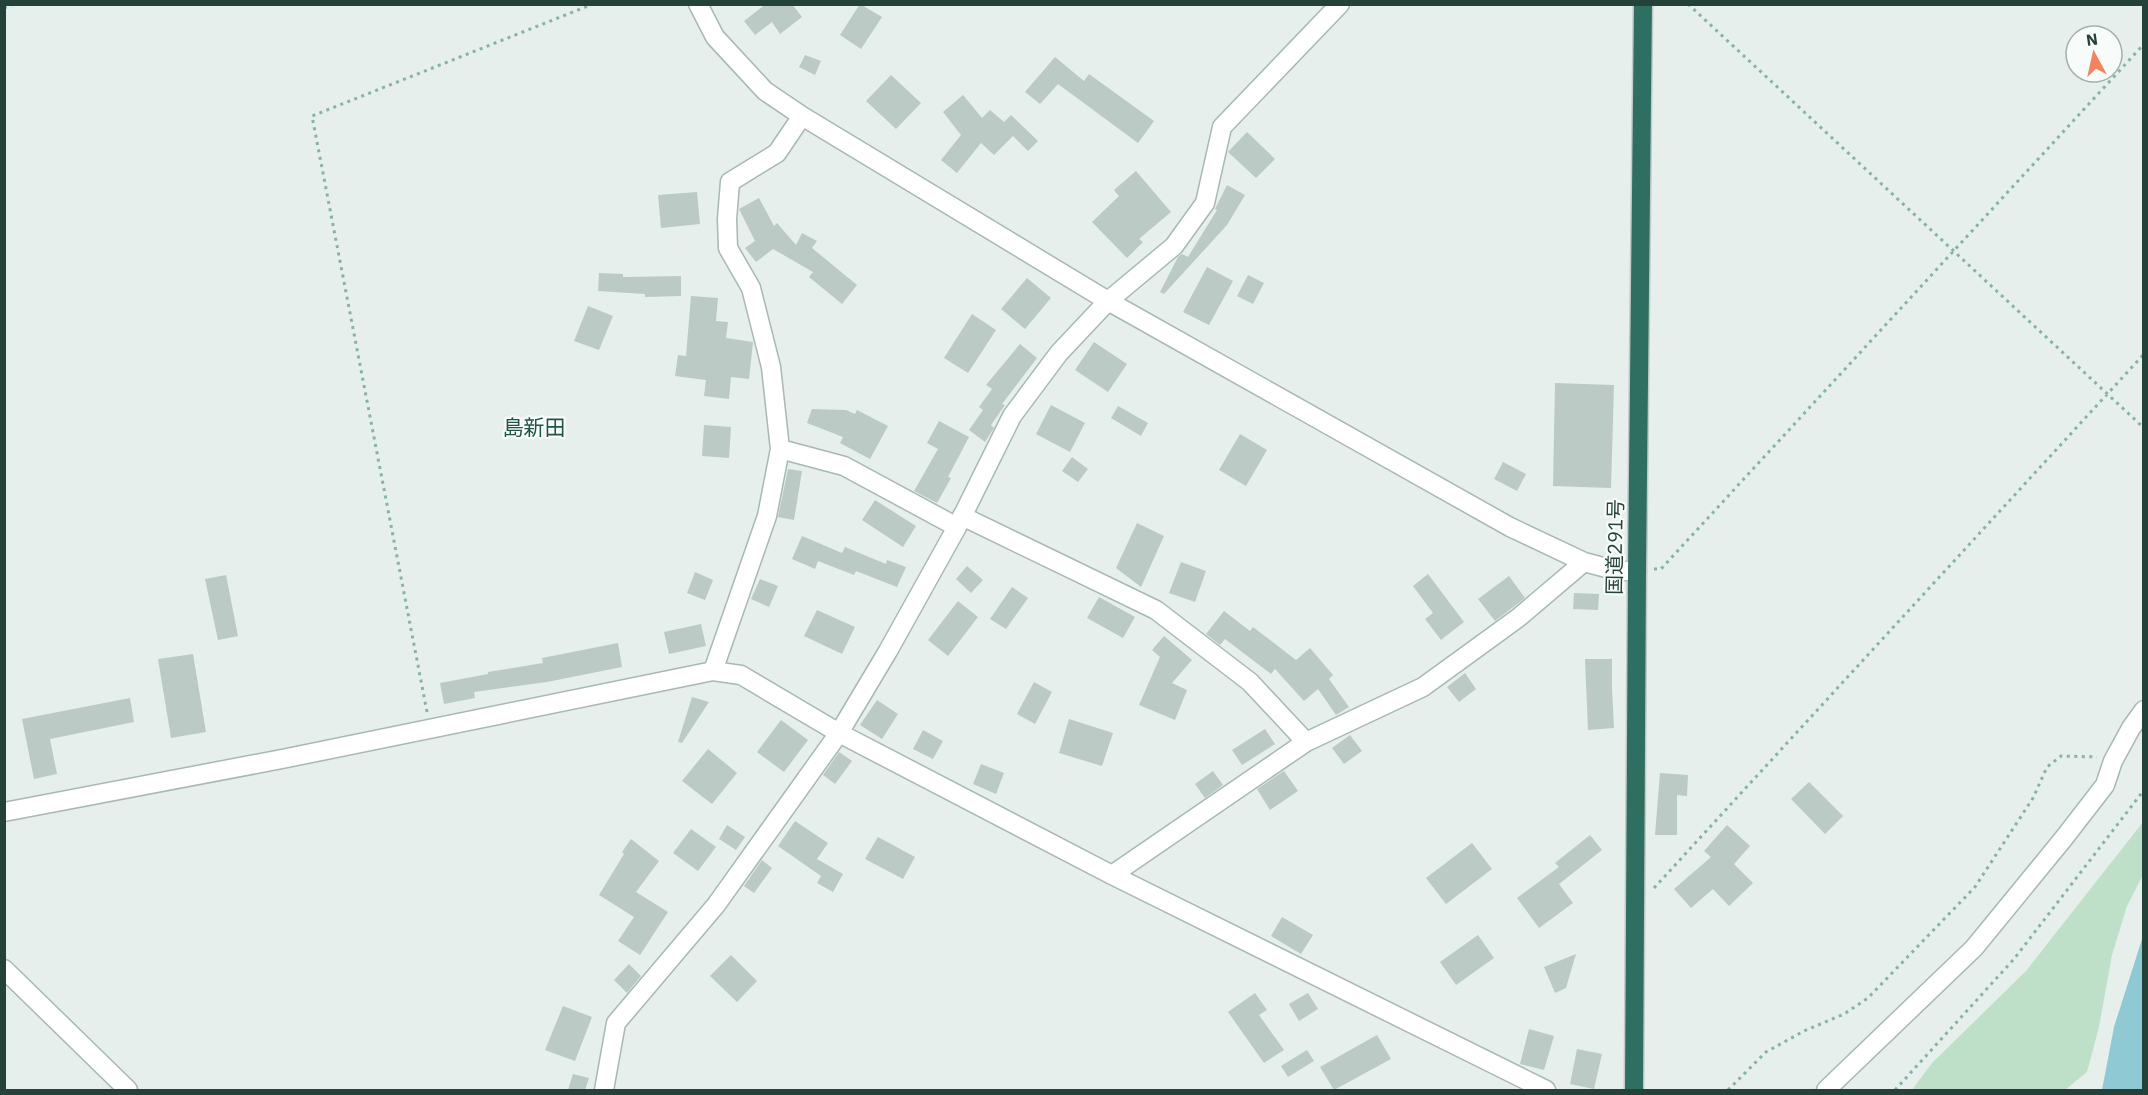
<svg xmlns="http://www.w3.org/2000/svg" width="2148" height="1095" viewBox="0 0 2148 1095" font-family="'IBM Plex Sans','Noto Sans JP',sans-serif">
<style>
.green{fill:#bfe0c8}
.water{fill:#8ec9d4}
.building{fill:#bbcac4}
.lines{fill:none;stroke-linecap:round;stroke-linejoin:round}
.minor-casing{stroke:#a8b8b2;stroke-width:21}
.highway-casing{stroke:#c2cac8;stroke-width:21}
.path{stroke:#86b3a5;stroke-width:3;stroke-dasharray:3 4.5;stroke-linecap:butt}
.minor{stroke:#fff;stroke-width:18}
.highway{stroke:#2f6f62;stroke-width:18}
.labels{text-anchor:middle;stroke-width:4.5;stroke-linejoin:round;paint-order:stroke}
.street-label{font-size:20px;fill:#24423a;stroke:#f7fbf9}
.neighbourhood-label{font-size:21px;fill:#1f5548;stroke:#f7fbf9}
</style>
<rect width="100%" height="100%" fill="#e6efeb"/>
<path class="green" d="M2143,822V875L2127,906L2112,955L2099,1027L2087,1072L2065,1090H1912L1932,1063L2026,971Z"/>
<path class="water" d="M2143,936V1090H2102L2114,1027Z"/>
<path class="building" d="M766,4H792L802,17L780,34L772,22L755,35L744,21Z
M860,4L882,17L861,49L840,35Z
M805,55L821,61L815,75L799,67Z
M1055,57L1084,81L1089,74L1154,121L1138,143L1058,84L1040,104L1025,92Z
M891,75L921,103L896,129L866,101Z
M963,95L982,118L990,110L1004,122L1011,115L1038,141L1028,151L1013,136L994,155L981,143L957,173L941,160L961,135L943,112Z
M1247,132L1275,159L1256,178L1228,152Z
M1136,171L1171,212L1139,239L1143,242L1127,258L1092,222L1119,196L1114,190Z
M1227,185L1245,195L1227,225L1164,294L1160,292L1178,257L1182,254L1188,257L1217,210L1215,209Z
M697,192L700,224L661,228L658,195Z
M759,198L774,226L777,223L796,245L802,233L817,241L812,248L857,285L842,304L809,277L813,272L773,249L756,262L745,248L755,241L739,209Z
M1207,267L1233,281L1209,325L1183,312Z
M599,273L623,274V277L681,276V296L645,297V294L598,291Z
M1248,275L1264,283L1253,304L1237,296Z
M1027,278L1051,298L1025,329L1001,309Z
M691,296L718,298L716,321L728,322L726,338L753,342L749,379L731,377L729,399L704,396L706,380L675,376L678,355L686,356Z
M588,306L613,316L599,350L574,341Z
M972,314L996,330L968,373L944,358Z
M1094,342L1127,364L1108,392L1075,370Z
M1020,344L1037,358L1002,404L1005,405L991,425L994,428L985,442L969,430L983,410L979,407L992,389L986,385Z
M1555,383L1614,385L1611,488L1553,486Z
M1051,405L1085,423L1070,452L1036,434Z
M1118,406L1148,423L1141,436L1111,418Z
M812,409L846,410L855,414L857,410L888,426L870,459L840,443L843,437L807,423Z
M939,421L969,437L948,477L951,478L937,503L914,491L938,449L927,443Z
M704,425L731,427L729,458L702,456Z
M1240,434L1267,450L1246,486L1219,470Z
M1072,457L1088,469L1078,482L1062,471Z
M1503,462L1526,474L1517,491L1494,479Z
M788,469L802,471L794,520L778,517Z
M875,500L916,526L903,547L862,520Z
M1137,523L1164,536L1141,587L1116,568Z
M802,536L842,553L845,547L886,564L887,560L906,567L897,587L856,571L854,575L818,561L815,569L792,559Z
M1181,562L1206,571L1195,602L1169,593Z
M967,566L983,580L971,593L956,579Z
M695,572L713,580L705,600L687,593Z
M1428,574L1464,622L1441,640L1425,619L1433,613L1413,586Z
M226,575L238,636L218,640L205,579Z
M1509,576L1525,598L1495,621L1478,599Z
M760,579L778,586L769,607L751,599Z
M1012,587L1028,598L1006,629L990,619Z
M1574,593L1599,594L1598,610L1573,609Z
M1099,597L1135,617L1123,638L1087,618Z
M958,601L978,617L948,656L928,640Z
M817,610L855,627L842,654L804,636Z
M1224,611L1250,631L1253,627L1296,660L1310,648L1333,675L1329,679L1349,707L1336,715L1318,689L1304,701L1275,669L1271,674L1225,639L1220,645L1206,634Z
M701,624L706,646L669,654L664,632Z
M1164,636L1192,660L1172,683L1187,690L1175,720L1139,705L1160,657L1152,650Z
M618,643L622,667L547,682L474,692L475,698L444,704L440,683L488,674V672L543,663L542,658Z
M193,654L206,732L171,738L158,659Z
M1585,659H1612V689L1614,728L1588,730Z
M1465,673L1476,689L1459,702L1447,687Z
M1034,682L1052,692L1035,724L1017,714Z
M692,697L709,702L682,743L678,742Z
M130,698L134,722L50,739L57,774L34,779L22,719Z
M877,700L898,714L882,739L860,725Z
M1069,719L1113,733L1102,766L1059,753Z
M781,720L808,740L784,772L757,752Z
M1265,729L1275,744L1242,765L1232,750Z
M923,730L943,741L933,759L913,749Z
M1350,735L1362,751L1344,764L1332,748Z
M708,749L737,773L712,804L682,781Z
M839,752L852,761L835,784L823,775Z
M981,764L1004,773L996,794L973,784Z
M1213,771L1223,785L1205,798L1195,784Z
M1284,771L1298,791L1270,810L1257,789Z
M1660,773L1688,775L1687,796L1677,795V835H1655Z
M1809,782L1843,816L1825,834L1791,799Z
M795,821L828,843L817,859L843,874L833,892L817,883L821,876L778,846Z
M727,825L745,837L736,850L719,839Z
M1727,825L1750,846L1734,864L1753,883L1729,906L1713,889L1691,908L1674,889L1711,857L1704,851Z
M691,829L716,847L698,871L673,853Z
M1590,835L1602,850L1559,884L1573,903L1539,928L1517,898L1559,867L1555,863Z
M878,837L915,857L903,879L865,859Z
M631,839L659,861L636,892L668,912L640,955L618,941L634,917L599,895L624,854L622,852Z
M1472,843L1492,869L1446,904L1426,878Z
M762,860L772,868L754,893L744,886Z
M1282,917L1313,935L1301,954L1271,936Z
M1478,935L1494,958L1456,985L1440,962Z
M1576,954L1566,988L1555,993L1544,967Z
M731,955L757,981L737,1002L710,976Z
M629,964L641,976L627,993L614,980Z
M1255,993L1267,1010L1259,1015L1284,1050L1264,1063L1228,1012Z
M1308,993L1318,1009L1299,1021L1289,1004Z
M563,1006L592,1017L575,1061L545,1050Z
M1529,1029L1554,1036L1544,1070L1520,1064Z
M1377,1035L1391,1059L1334,1090L1320,1067Z
M1577,1049L1602,1054L1594,1089L1570,1084Z
M1307,1050L1314,1061L1288,1077L1281,1066Z
M573,1074L589,1078L585,1090H568Z"/>
<g class="lines">
<defs>
<path id="minor" d="M698,4L715,37L765,91L802,116L1108,301L1510,527L1584,562L1618,571H1637
M780,449L844,466L957,527
M962,516L1156,610L1250,682L1306,742
M713,671L767,516L780,449L771,367L751,288L728,248L727,219L730,182L777,153L802,116
M4,812L282,759L713,671L741,675L839,733L1112,875L1546,1090
M1112,875L1306,742L1423,687L1518,618L1584,562
M4,969L128,1090
M604,1090L616,1023L716,905L839,733L888,651L957,527L1012,416L1059,353L1108,301L1174,246L1205,203L1222,127L1340,4
M1826,1090L1974,948L2064,838L2105,785L2113,761L2131,728L2144,710"/>
<path id="highway" d="M1634,1090L1637,571L1643,4"/>
</defs>
<use href="#minor" class="minor-casing"/>
<use href="#highway" class="highway-casing"/>
<path class="path" d="M1688,4L2144,428
M4,8L14,4
M1654,569H1661L2144,44
M427,712L312,116L593,4
M1654,888L2144,354
M1728,1090L1766,1052L1804,1031L1844,1014L1868,998L1975,887L2033,798L2047,767L2061,756L2097,757
M1895,1090L2014,959L2144,790"/>
<use href="#minor" class="minor"/>
<use href="#highway" class="highway"/>
</g>
<g class="labels">
<g class="street-label">
<text transform="translate(1615 547) rotate(-89)" y="7">国道291号</text>
</g>
<g class="neighbourhood-label">
<text x="534" y="435">島新田</text>
</g>
</g>
<rect width="2148" height="1095" fill="none" stroke="#24423a" stroke-width="12"/>
<g transform="translate(2094 54) rotate(352)"><circle r="28" fill="#f7fbf9" stroke="#a3b1ad" stroke-width="1.5"/>
<path d="M0-4.5L10 22L0 15L-10 22Z" fill="#f4845f"/>
<text y="-9" font-size="16" font-weight="bold" text-anchor="middle" fill="#24423a">N</text>
</g>
</svg>
